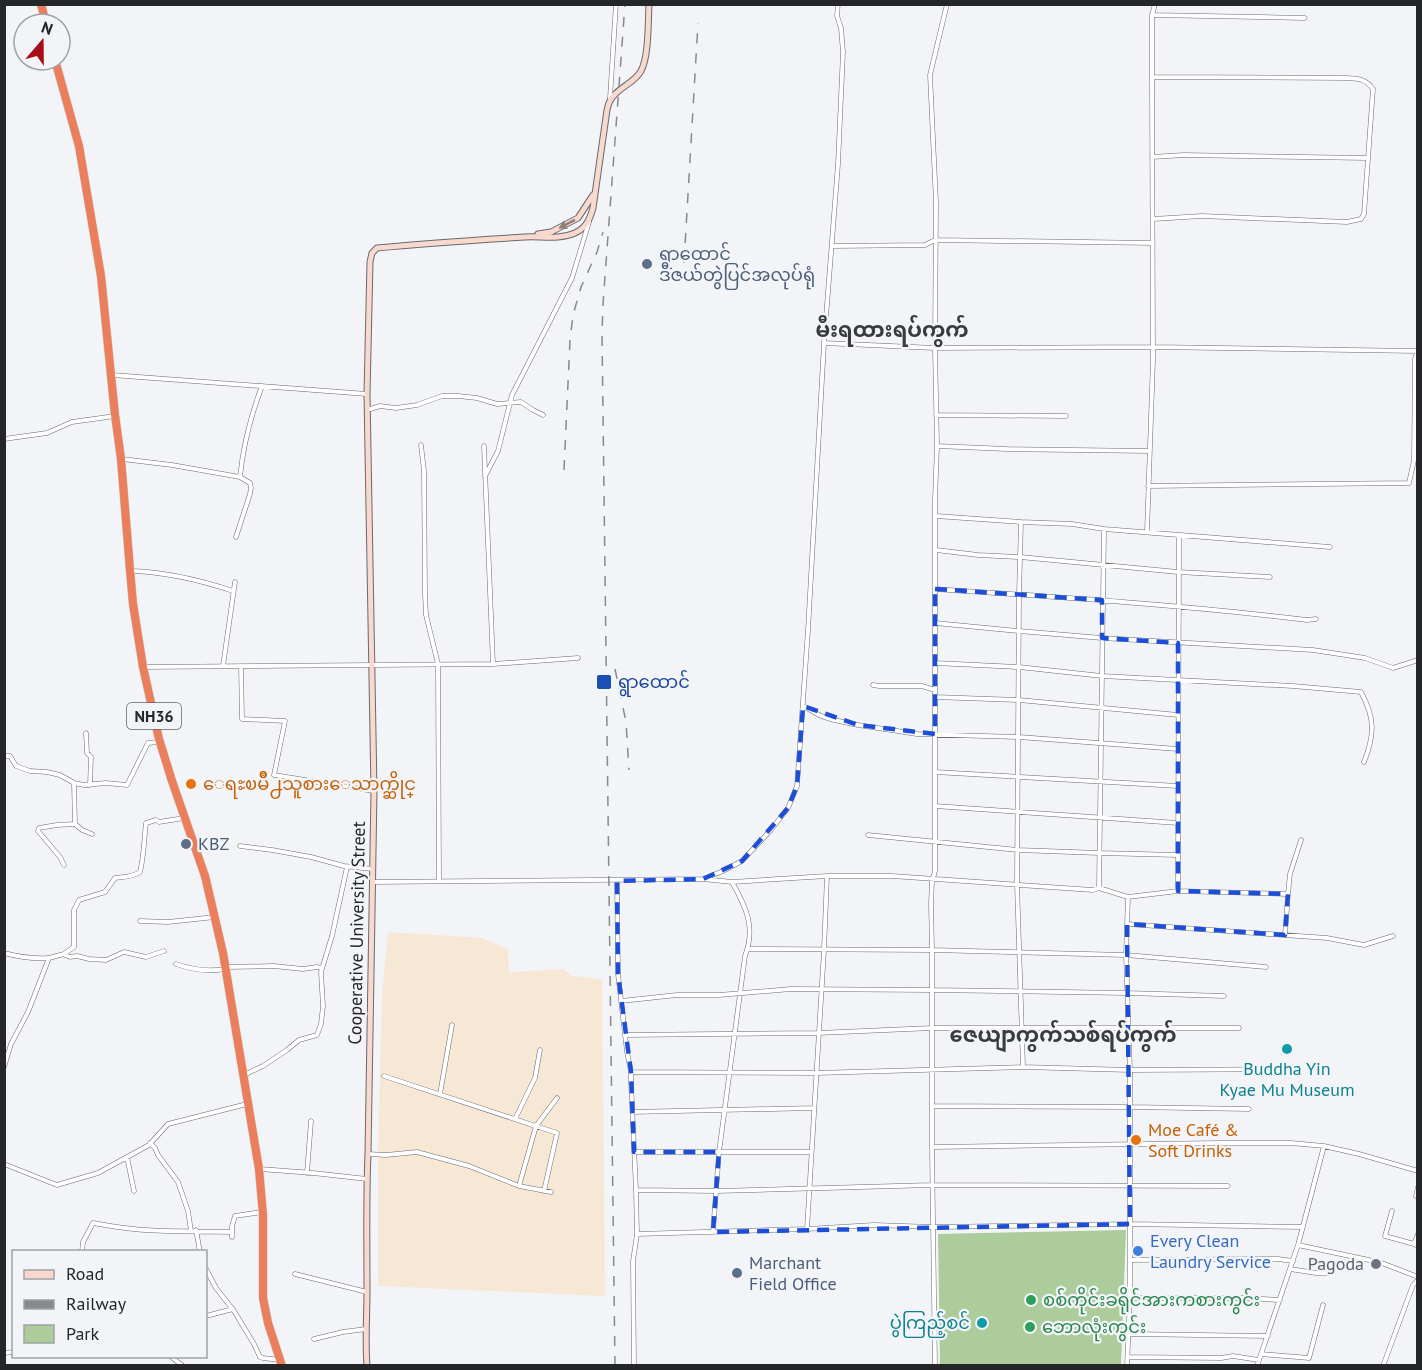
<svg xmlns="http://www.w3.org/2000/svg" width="1422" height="1370" viewBox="0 0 1422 1370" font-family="'PT Sans','Noto Sans Myanmar',sans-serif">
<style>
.education{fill:#f6e8d5}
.green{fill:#adcc9c}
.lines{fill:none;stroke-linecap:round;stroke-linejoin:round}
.street-casing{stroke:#686a6d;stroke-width:5}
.secondary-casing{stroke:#686a6d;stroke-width:7}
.highway-casing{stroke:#cfcfcf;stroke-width:9}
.street{stroke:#fff;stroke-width:4}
.secondary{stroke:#f9d9ce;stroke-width:5}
.highway{stroke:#ec7f5b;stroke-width:8}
.rail{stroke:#87898b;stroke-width:1.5;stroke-dasharray:10 10;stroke-linecap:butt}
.oneway{fill:#8f807a}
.marked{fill:none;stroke:#1d4ed8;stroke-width:4.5;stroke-dasharray:12 8;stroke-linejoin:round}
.service-dot{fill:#5c6f8a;stroke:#f2f4f8;stroke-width:2}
.transit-dot{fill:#1a4fb4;stroke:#f2f4f8;stroke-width:2}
.food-dot{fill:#e8710a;stroke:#f2f4f8;stroke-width:2}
.culture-dot{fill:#0f9aa8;stroke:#f2f4f8;stroke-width:2}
.shop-dot{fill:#3f7fe0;stroke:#f2f4f8;stroke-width:2}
.worship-dot{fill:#6b7280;stroke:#f2f4f8;stroke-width:2}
.leisure-dot{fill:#2e9e5b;stroke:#f2f4f8;stroke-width:2}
.labels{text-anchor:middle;stroke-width:4.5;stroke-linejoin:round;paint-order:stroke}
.shield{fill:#f2f4f8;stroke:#626466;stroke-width:1.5}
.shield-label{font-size:16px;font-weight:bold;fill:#252627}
.service-label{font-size:18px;fill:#4e5e75;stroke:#f2f4f8;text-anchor:start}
.transit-label{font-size:18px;fill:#164399;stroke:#f2f4f8;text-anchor:start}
.food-label{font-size:18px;fill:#c56008;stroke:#f2f4f8;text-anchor:start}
.street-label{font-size:18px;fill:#252627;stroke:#f2f4f8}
.culture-label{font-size:18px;fill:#0d838f;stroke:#f2f4f8}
.shop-label{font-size:18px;fill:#366cbe;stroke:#f2f4f8;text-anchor:start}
.worship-label{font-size:18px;fill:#5b616d;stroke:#f2f4f8;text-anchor:end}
.leisure-label{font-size:18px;fill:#27864d;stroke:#f2f4f8;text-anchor:start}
.quarter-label{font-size:21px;font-weight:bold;fill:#393b3d;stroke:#f2f4f8}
</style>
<rect width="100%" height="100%" fill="#f2f4f8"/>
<path class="education" d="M388,932L483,938L508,949L509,972L564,969L571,976L602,979L605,1296L378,1286V1149L382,996Z"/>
<path class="green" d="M1126,1230L1121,1365H940L938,1234Z"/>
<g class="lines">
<defs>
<path id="street" d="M1152,15L1305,18
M1152,77L1346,78C1358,79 1365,78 1373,89L1364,214L1361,219L1347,222L1202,216L1153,219
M610,98L616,4
M1152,157L1184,155L1368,158
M832,246L925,245L935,240L1153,243
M824,343L935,348L1153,347L1417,351
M112,375L367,394
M367,410L380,406L396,408L417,405L442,396H458L477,398L497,404L521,402L533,410L543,415
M936,415L1066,416
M4,439L47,433L72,422L115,416
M421,445L424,471L425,594L426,615L438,664L439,881
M484,446L493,664
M937,446L1007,449L1150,451
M122,459L172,465L240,477L250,483L251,488L250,494L236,537
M485,476L498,451L512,395L572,278L589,222
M240,477C243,446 251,415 262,386
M1148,486L1409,483L1414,460L1415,359L1418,350
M936,516L1021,522L1072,524L1104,529L1330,547
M1021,522L1019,595L1017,884L1023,1067
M1147,532L1153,360L1152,77V15L1155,4
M936,550L978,555L1020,557L1178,572L1270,577
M131,571C166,572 200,580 233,591
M935,589C1059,597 1184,605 1307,620L1316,619
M935,623L1019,631L1102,638L1313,650L1365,658L1393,668L1418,660
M935,663L1019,667L1102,676L1293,686L1361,692C1375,718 1375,734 1364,762
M223,666L235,582
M241,666L242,719L285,721L274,775L374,791
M144,667L493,664L578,658
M873,685L879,686H922L935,690
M935,697L1019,700L1178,715
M803,706L821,716L834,720L858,725L917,734L1019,737L1178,749
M86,733L87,753L91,757L90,785
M4,756H10L16,766L30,771L47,772L60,775L74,783L84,785L106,783L127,785L148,743L159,742
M935,772L1178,786
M74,783L75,824L82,830L92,834
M935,806L1178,823
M868,835L1018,850L1099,853L1178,855
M240,846L272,850L311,857L344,866L373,869
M64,865L60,857L38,831L39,828L57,825L75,824
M703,879L723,871L742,861L770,831L788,808L797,786L808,630L824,343L838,164L843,52L841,28L837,16L838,4
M617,881L618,974L627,1052L631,1072V1082L636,1190L637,1234L633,1261L634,1366
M373,882L703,879L732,882L827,876H892L1093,890L1099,888L1128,897L1178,891L1288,894
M1099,888L1104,529
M1178,891L1179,535
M140,921L168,922L215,917
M1127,924L1327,938L1364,945L1393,936
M1285,935L1288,894L1290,874L1301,840
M747,949L932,950L1126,955L1266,967
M4,953C19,957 33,959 48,958
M65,955L70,957L77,956L89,959L106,960L124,952L146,957L164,951
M176,964C193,970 207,972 225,969
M226,967L274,966L303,969L317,967L322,968
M621,1001L677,995H719L791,989L931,990L1127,993L1224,996
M625,1035L818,1033L932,1028H1239
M4,1067L11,1044L28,1012L49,958L64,954L74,947V910L79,900L105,892L115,878C124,877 133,877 140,872C144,856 144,840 146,823L156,820L159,822L184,818
M631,1072L816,1073L1023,1067L1130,1070L1293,1069
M244,1075L263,1066L287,1050L299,1040L317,1035L321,1024L323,1006L321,972L332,936L347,867
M384,1076L557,1133L544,1191
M440,1094L452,1025
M932,1106L1130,1107L1249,1109
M632,1112L814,1108
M515,1119L535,1078L540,1050
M150,1143L155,1148L158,1155L178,1182L188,1211L191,1231
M932,1147L1220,1143H1291L1324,1146L1359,1154L1418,1171
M634,1152H811
M368,1154L386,1155L417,1152L469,1166L519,1186L551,1192
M127,1157L134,1191
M4,1164L57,1185L98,1173L149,1145L168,1124L247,1104
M260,1169L313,1173L367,1179
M307,1173L311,1121
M519,1186L536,1126L557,1098
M1418,1187L1416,1196L1418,1197
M636,1190L716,1191L932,1185L1228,1186
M1392,1211L1385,1236L1414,1244
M807,1229L824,950L827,876
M196,1230L200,1252
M713,1232L719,1152L745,956C756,927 746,907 732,882
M637,1234L807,1229L874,1225L933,1227L1130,1224L1303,1227
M1418,1234L1414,1244L1418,1246
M232,1237V1226L235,1216L262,1212
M1298,1245L1369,1260
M82,1252L83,1242L93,1223C111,1226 128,1229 145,1230C174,1232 203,1231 232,1232
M1130,1260L1278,1259L1293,1261
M1382,1263L1418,1277
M206,1269L216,1288L234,1311L254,1344L260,1357L263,1358L280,1360
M1290,1269L1316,1273H1329L1332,1269
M295,1274L367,1292
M1130,1298H1245L1280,1300
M206,1316L233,1309
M1129,1334L1268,1336
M314,1339L343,1332L366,1329
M4,1353L14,1352
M1261,1354L1309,1358L1323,1305
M170,1356L183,1366
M1128,1357L1221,1358L1233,1356L1259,1360
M935,1366L932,1147V950L931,903L932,882L935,871V499L937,446L935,348L936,202L930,75L947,4
M1127,1366L1130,1298V1070L1126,955L1128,897
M1257,1366L1298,1245L1324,1146
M1383,1366L1413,1285L1418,1280"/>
<path id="secondary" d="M538,234L551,232L578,218L593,195
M367,1366C365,1340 367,1316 367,1290C367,1245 366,1200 368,1154L374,791L367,394L370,262L372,253L377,248C426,243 475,240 525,237C541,236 559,240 575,233C586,228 590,219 593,208L607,110C608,107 608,104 610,101C616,88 634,84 641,71C649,56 648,22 649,4"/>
<path id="highway" d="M41,4L46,24
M55,60L79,146L101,276L115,415L121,459L130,570L133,604L143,667L159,739L172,781L205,876L223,953L259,1169L263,1215V1298L268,1323L282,1366"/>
</defs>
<use href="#street" class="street-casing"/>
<use href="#secondary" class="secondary-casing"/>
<use href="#highway" class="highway-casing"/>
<use href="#street" class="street"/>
<use href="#secondary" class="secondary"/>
<use href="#highway" class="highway"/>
<path class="rail" d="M684,263L698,23
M564,470L570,340L573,315L581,287L597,252L603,232
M615,669L626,722L629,770
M615,1366L602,334L603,304L625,4"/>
</g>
<defs><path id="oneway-solid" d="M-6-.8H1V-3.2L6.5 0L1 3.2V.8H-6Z" transform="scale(1.5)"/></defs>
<use class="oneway" href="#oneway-solid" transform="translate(567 224) rotate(153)"/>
<path class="marked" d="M935,589L1102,600V638L1178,643V891L1288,894L1285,935L1127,924L1130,1224L713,1232L719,1152H634L631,1072L618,974L617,881L703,879L742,861L788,808L797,786L803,706L858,725L935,734Z"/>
<g class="service-dot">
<circle cx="647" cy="264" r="6"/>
<circle cx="186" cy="844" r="6"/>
<circle cx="737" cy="1273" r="6"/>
</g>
<rect class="transit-dot" x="596" y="674" width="16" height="16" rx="3"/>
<g class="food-dot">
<circle cx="191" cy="784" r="6"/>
<circle cx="1136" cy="1140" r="6"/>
</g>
<g class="culture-dot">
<circle cx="1287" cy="1049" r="6"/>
<circle cx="982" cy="1323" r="6"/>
</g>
<circle class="shop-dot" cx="1138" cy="1251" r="6"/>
<circle class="worship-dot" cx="1376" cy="1264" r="6"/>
<g class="leisure-dot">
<circle cx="1031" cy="1300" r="6"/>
<circle cx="1030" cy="1327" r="6"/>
</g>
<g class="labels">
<rect class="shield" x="127" y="703" width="54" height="26" rx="4.5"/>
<g class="shield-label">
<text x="154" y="722">NH36</text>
</g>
<g class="service-label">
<text x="659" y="260">ရွာထောင်<tspan x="659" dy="21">ဒီဇယ်တွဲပြင်အလုပ်ရုံ</tspan></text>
<text x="198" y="850">KBZ</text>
<text x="749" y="1269">Marchant<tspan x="749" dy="21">Field Office</tspan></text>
</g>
<g class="transit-label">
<text x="618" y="688">ရွာထောင်</text>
</g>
<g class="food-label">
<text x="203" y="790">ေရႊၿမိဳ႕သူစားေသာက္ဆိုင္</text>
<text x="1148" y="1136">Moe Café &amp;<tspan x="1148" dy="21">Soft Drinks</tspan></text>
</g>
<g class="street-label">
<text transform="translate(357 933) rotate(-89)" y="6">Cooperative University Street</text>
</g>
<g class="culture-label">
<text x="1287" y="1075">Buddha Yin<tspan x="1287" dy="21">Kyae Mu Museum</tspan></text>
<text x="970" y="1329" text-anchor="end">ပွဲကြည့်စင်</text>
</g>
<g class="shop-label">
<text x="1150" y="1247">Every Clean<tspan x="1150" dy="21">Laundry Service</tspan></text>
</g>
<g class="worship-label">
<text x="1364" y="1270">Pagoda</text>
</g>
<g class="leisure-label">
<text x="1043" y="1306">စစ်ကိုင်းခရိုင်အားကစားကွင်း</text>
<text x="1042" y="1333">ဘောလုံးကွင်း</text>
</g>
<g class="quarter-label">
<text x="892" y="337">မီးရထားရပ်ကွက်</text>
<text x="1063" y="1042">ဇေယျာကွက်သစ်ရပ်ကွက်</text>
</g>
</g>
<rect width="1422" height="1370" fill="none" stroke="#252627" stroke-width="12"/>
<rect x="12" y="1250" width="195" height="108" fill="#f2f4f8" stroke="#a0a2a4" stroke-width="1.5"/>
<rect x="24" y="1270" width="30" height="9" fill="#f9d9ce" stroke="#a0a2a4" stroke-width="1.5"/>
<text x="66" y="1280" font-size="18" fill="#252627">Road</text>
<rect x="24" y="1300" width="30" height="9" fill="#87898b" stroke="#a0a2a4" stroke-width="1.5"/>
<text x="66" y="1310" font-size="18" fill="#252627">Railway</text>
<rect x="24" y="1325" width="30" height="18" fill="#adcc9c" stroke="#a0a2a4" stroke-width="1.5"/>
<text x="66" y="1340" font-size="18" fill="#252627">Park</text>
<g transform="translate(42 42) rotate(20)"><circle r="28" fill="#f2f4f8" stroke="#a0a2a4" stroke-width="1.5"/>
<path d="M0-4.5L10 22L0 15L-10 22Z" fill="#a60f15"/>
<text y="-9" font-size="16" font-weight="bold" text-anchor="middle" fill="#252627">N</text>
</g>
</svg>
